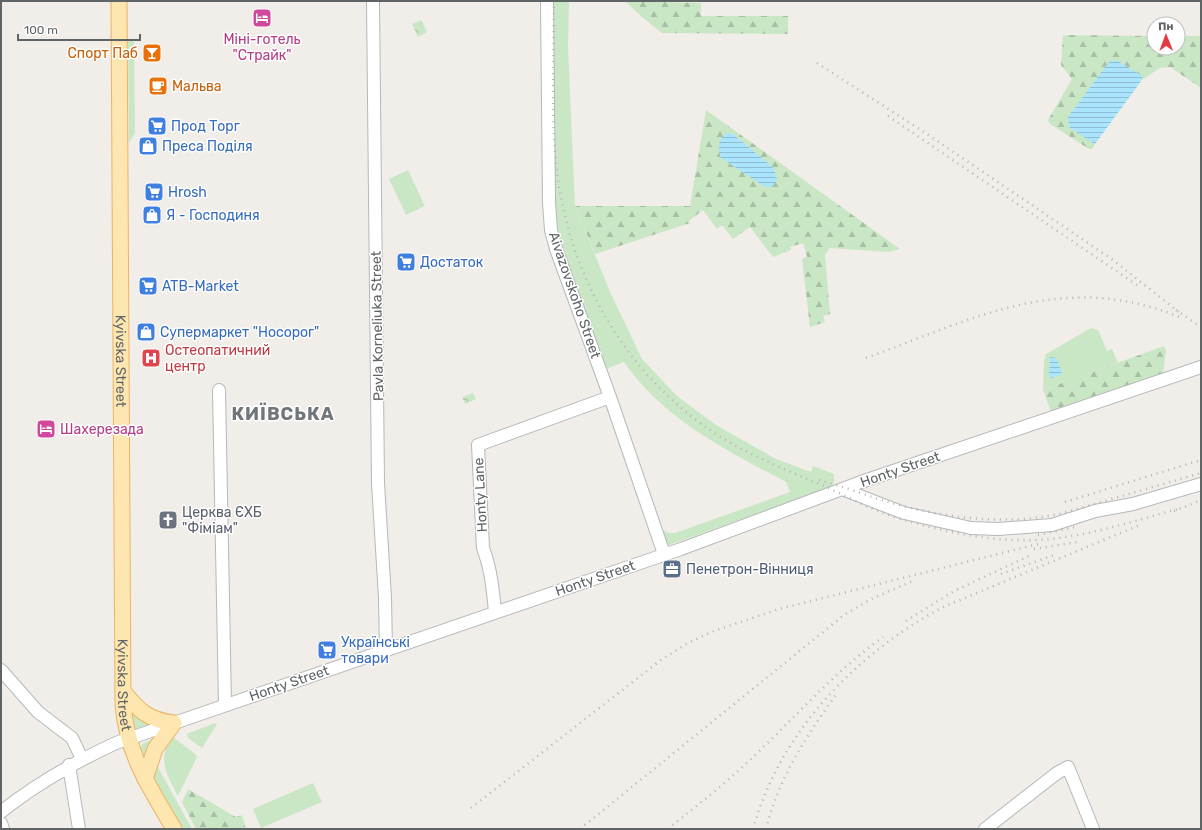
<svg xmlns="http://www.w3.org/2000/svg" width="1202" height="830" viewBox="0 0 1202 830" font-family="Rubik,sans-serif">
<style>
.grass{fill:#cae7c5}
.forest{fill:url(#forest-firs)}
.park{fill:url(#park-crowns)}
.water{fill:url(#water-rules)}
.lines{fill:none;stroke-linecap:round;stroke-linejoin:round}
.minor-casing{stroke:#b5b8bc;stroke-width:14}
.major-casing{stroke:#eeb363;stroke-width:17}
.minor{stroke:#fff;stroke-width:12}
.major{stroke:#fde6b0;stroke-width:15}
.rail{stroke:#b4b5b5;stroke-width:2.5;stroke-dasharray:1 5;stroke-linecap:butt}
.labels{text-anchor:middle;stroke-width:3;stroke-linejoin:round;paint-order:stroke}
.hotel-label{font-size:14px;fill:#b23c85;stroke:#fff}
.food-label{font-size:14px;fill:#c56008;stroke:#fff;text-anchor:end}
.shop-label{font-size:14px;fill:#366cbe;stroke:#fff;text-anchor:start}
.street-label{font-size:14px;fill:#5f6467;stroke:#fff}
.health-label{font-size:14px;fill:#be3a42;stroke:#fff;text-anchor:start}
.worship-label{font-size:14px;fill:#5b616d;stroke:#fff;text-anchor:start}
.service-label{font-size:14px;fill:#4e5e75;stroke:#fff;text-anchor:start}
.district-label{font-size:18px;font-weight:bold;letter-spacing:1px;fill:#707679;stroke:#fff}
</style>
<defs>
<pattern id="forest-firs" width="22" height="20" patternUnits="userSpaceOnUse"><rect width="22" height="20" fill="#cae7c5"/><path d="M5 1l3.5 6h-7zM16 11l3.5 6h-7z" fill="#a7bfa4"/></pattern>
<pattern id="park-crowns" width="20" height="18" patternUnits="userSpaceOnUse"><rect width="20" height="18" fill="#cae7c5"/><path d="M2 6a3 3 0 1 1 6 0M12 15a3 3 0 1 1 6 0" fill="none" stroke="#a7bfa4"/></pattern>
<pattern id="water-rules" width="6" height="5" patternUnits="userSpaceOnUse"><rect width="6" height="5" fill="#abe5fd"/><path d="M0 2.5h6" fill="none" stroke="#8ebdd1"/></pattern>
</defs>
<rect width="100%" height="100%" fill="#f1ede8"/>
<path class="grass" d="M547,1H569L568,47L575,206L611,294L642,359L677,396L716,425L776,459L811,472L813,466L834,474V481L832,487L666,546L659,528L669,533H675L790,492L786,482C727,451 662,418 624,362L601,371L556,249Z
M128,38L134,42L135,133L129,143Z
M408,170L425,206L406,215L389,179Z
M1091,328L1098,330L1107,351L1112,349L1118,363L1043,390L1044,361L1046,354Z
M134,712L152,725L137,730L135,729L132,713Z
M215,723L217,724L202,748L188,738L187,734Z
M156,737L144,759L140,750L142,744Z
M173,737L195,754L197,757L178,796C167,775 156,759 173,737Z
M154,760L192,829H182L155,782L152,769Z
M313,783L322,802L261,828L253,809Z"/>
<path class="forest" d="M625,1L701,3V16H788V34L662,33L642,17Z
M1063,35L1154,36V48H1178V36H1201V88L1170,67L1160,68L1142,80V76L1091,142L1095,144L1092,149H1089L1050,124L1048,120L1072,79L1061,65Z
M706,110L900,249L888,252L830,248L825,255L830,314L823,316L825,322L810,327L802,259L807,257L803,243L790,247L791,250L773,257L750,227L733,239L722,225L717,229L703,210L689,221L690,223L595,254L575,206H690Z
M1164,346L1166,350L1163,374L1051,412L1043,390Z
M188,789L236,817L242,815L246,829H196L182,802Z"/>
<path class="park" d="M421,20L427,32L418,37L412,24Z
M473,393L476,399L465,404L462,397Z"/>
<path class="water" d="M1113,60L1118,61L1142,76V80L1095,144L1091,142L1069,127L1068,117L1108,63Z
M729,133L733,134L769,164L774,169L777,179L773,186L765,187L721,158C717,149 718,136 729,133Z
M1050,357L1056,358L1062,372L1060,375L1051,378L1049,376Z"/>
<g class="lines">
<defs>
<path id="minor" d="M373,1L378,483L385,598L386,650
M547,1L549,203L551,230L556,249L610,397L664,554
M219,390L225,705
M842,489L904,513L971,528L998,529L1052,525L1095,511L1133,504L1201,484
M495,612C493,590 491,569 483,548L478,445L610,397
M1,670L38,712L72,738L82,759
M69,765L79,829
M1,812C37,783 75,762 116,743L681,549L861,482L1201,367
M1,823L3,829
M985,829L1057,773L1068,767L1093,829"/>
<g id="major">
<path id="s1" d="M119,1L123,704C127,755 149,786 174,829"/>
<path d="M123,691C139,711 148,720 174,723L155,749L145,779"/>
</g>
</defs>
<use href="#minor" class="minor-casing"/>
<use href="#major" class="major-casing"/>
<use href="#minor" class="minor"/>
<use href="#major" class="major"/>
<path class="rail" d="M554,1C554,55 551,109 556,163C567,272 623,373 716,434C753,458 795,473 835,491C850,498 865,506 880,512C938,532 1005,547 1066,537C1104,531 1141,519 1178,509
M817,63L927,134L1113,260L1180,313
M888,116L1137,285
M1176,310L1201,327
M866,358C976,318 1064,269 1182,318
M819,480C849,488 877,500 907,507C959,520 1015,525 1067,512L1201,473
M1065,502L1201,460
M1174,511L1201,500
M1038,535L1075,527
M1034,549L1077,542
M1001,574L1057,554
M906,621L954,591L1031,555
M471,808L661,660L688,643L711,632L779,609L1042,543
M580,829L844,615L871,599L915,580
M668,829C688,812 709,797 729,779C782,733 826,678 883,637
M753,829C780,732 855,655 941,608L1142,524
M766,829C778,779 808,733 838,692"/>
</g>
<defs>
<symbol id="hotel-square" viewBox="-11 -11 22 22"><rect x="-9" y="-9" width="18" height="18" rx="4" fill="#d1479c" stroke="#fff"/><path d="M-6-4.5h1.5V1H6V5H4.5V3h-9V5H-6ZM-4 0a1.8 1.8 0 1 1 3.6 0ZM.5 0V-2.5h3Q6-2.5 6 0Z" fill="#fff"/></symbol>
<symbol id="bar-square" viewBox="-11 -11 22 22"><rect x="-9" y="-9" width="18" height="18" rx="4" fill="#e8710a" stroke="#fff"/><path d="M-6-5H6L.8 .8V4.5H3.5V6h-7V4.5H-.8V.8Z" fill="#fff"/></symbol>
<symbol id="cafe-square" viewBox="-11 -11 22 22"><rect x="-9" y="-9" width="18" height="18" rx="4" fill="#e8710a" stroke="#fff"/><path d="M-5.5-4.5H6V0H3Q3 3.5 0 3.5H-2.5Q-5.5 3.5-5.5 0ZM3-3.2v2h1.7v-2ZM-6 4.5H4V6H-6Z" fill="#fff"/></symbol>
<symbol id="supermarket-square" viewBox="-11 -11 22 22"><rect x="-9" y="-9" width="18" height="18" rx="4" fill="#3f7fe0" stroke="#fff"/><path d="M-6-5.5h2.5l.6 2H6L4.5 2H-2.5L-4.4-4H-6ZM-1.5 3.2a1.3 1.3 0 1 0 .1 0ZM3 3.2a1.3 1.3 0 1 0 .1 0Z" fill="#fff"/></symbol>
<symbol id="shop-square" viewBox="-11 -11 22 22"><rect x="-9" y="-9" width="18" height="18" rx="4" fill="#3f7fe0" stroke="#fff"/><path d="M-5-2.5h2.3a2.7 3.5 0 0 1 5.4 0H5L5.5 6h-11ZM-1.5-2.5h3a1.5 2.3 0 0 0-3 0Z" fill="#fff"/></symbol>
<symbol id="hospital-square" viewBox="-11 -11 22 22"><rect x="-9" y="-9" width="18" height="18" rx="4" fill="#e0444e" stroke="#fff"/><path d="M-5-5h3v3.5h4V-5h3V5h-3V1.5h-4V5h-3Z" fill="#fff"/></symbol>
<symbol id="church-square" viewBox="-11 -11 22 22"><rect x="-9" y="-9" width="18" height="18" rx="4" fill="#6b7280" stroke="#fff"/><path d="M-1.2-6h2.4v3.5h3.3v2.4h-3.3V6h-2.4V-.1h-3.3v-2.4h3.3Z" fill="#fff"/></symbol>
<symbol id="office-square" viewBox="-11 -11 22 22"><rect x="-9" y="-9" width="18" height="18" rx="4" fill="#5c6f8a" stroke="#fff"/><path d="M-6-3h4V-5.5h4V-3h4V5H-6ZM-1-4.5V-3h2v-1.5ZM-6 0V1H6V0Z" fill="#fff"/></symbol>
</defs>
<g fill-rule="evenodd">
<use href="#hotel-square" x="251" y="7" width="22" height="22"/>
<use href="#bar-square" x="141" y="42" width="22" height="22"/>
<use href="#cafe-square" x="147" y="75" width="22" height="22"/>
<use href="#supermarket-square" x="146" y="115" width="22" height="22"/>
<use href="#shop-square" x="137" y="135" width="22" height="22"/>
<use href="#supermarket-square" x="143" y="181" width="22" height="22"/>
<use href="#shop-square" x="141" y="204" width="22" height="22"/>
<use href="#supermarket-square" x="395" y="251" width="22" height="22"/>
<use href="#supermarket-square" x="137" y="275" width="22" height="22"/>
<use href="#shop-square" x="135" y="321" width="22" height="22"/>
<use href="#hospital-square" x="140" y="347" width="22" height="22"/>
<use href="#hotel-square" x="35" y="418" width="22" height="22"/>
<use href="#church-square" x="157" y="509" width="22" height="22"/>
<use href="#office-square" x="661" y="558" width="22" height="22"/>
<use href="#supermarket-square" x="316" y="639" width="22" height="22"/>
</g>
<g class="labels">
<g class="hotel-label">
<text x="262" y="44">Міні-готель<tspan x="262" dy="16">"Страйк"</tspan></text>
<text x="60" y="434" text-anchor="start">Шахерезада</text>
</g>
<g class="food-label">
<text x="138" y="58">Спорт Паб</text>
<text x="172" y="91" text-anchor="start">Мальва</text>
</g>
<g class="shop-label">
<text x="171" y="131">Прод Торг</text>
<text x="162" y="151">Преса Поділя</text>
<text x="168" y="197">Hrosh</text>
<text x="166" y="220">Я - Господиня</text>
<text x="420" y="267">Достаток</text>
<text x="162" y="291">ATB-Market</text>
<text x="160" y="337">Супермаркет "Носорог"</text>
<text x="341" y="647">Українські<tspan x="341" dy="16">товари</tspan></text>
</g>
<g class="street-label">
<text transform="translate(575 295) rotate(71)" y="5">Aivazovskoho Street</text>
<text transform="translate(377 326) rotate(-91)" y="5">Pavla Korneliuka Street</text>
<text dy="5" stroke="none"><textPath href="#s1" startOffset="360">Kyivska Street</textPath></text>
<text transform="translate(900 469) rotate(-19)" y="5">Honty Street</text>
<text transform="translate(480 495) rotate(-93)" y="5">Honty Lane</text>
<text transform="translate(595 578) rotate(-19)" y="5">Honty Street</text>
<text transform="translate(289 683) rotate(-19)" y="5">Honty Street</text>
<text dy="5" stroke="none"><textPath href="#s1" startOffset="684">Kyivska Street</textPath></text>
</g>
<g class="health-label">
<text x="165" y="355">Остеопатичний<tspan x="165" dy="16">центр</tspan></text>
</g>
<g class="worship-label">
<text x="182" y="517">Церква ЄХБ<tspan x="182" dy="16">"Фіміам"</tspan></text>
</g>
<g class="service-label">
<text x="686" y="574">Пенетрон-Вінниця</text>
</g>
<g class="district-label">
<text x="283" y="420">КИЇВСЬКА</text>
</g>
</g>
<rect width="1202" height="830" fill="none" stroke="#5f6467" stroke-width="4"/>
<g transform="translate(1166 36) rotate(359)"><circle r="19" fill="#ffffff" stroke="#bfc1c2"/>
<path d="M0-3L7 15L0 10L-7 15Z" fill="#e63944"/>
<text y="-6" font-size="11" font-weight="bold" text-anchor="middle" fill="#5f6467">Пн</text>
</g>
<path d="M18 34v6h122v-6" fill="none" stroke="#5f6467" stroke-width="2"/>
<text x="24" y="34" font-size="12" fill="#5f6467" stroke="#ffffff" stroke-width="3" paint-order="stroke">100 m</text>
</svg>
